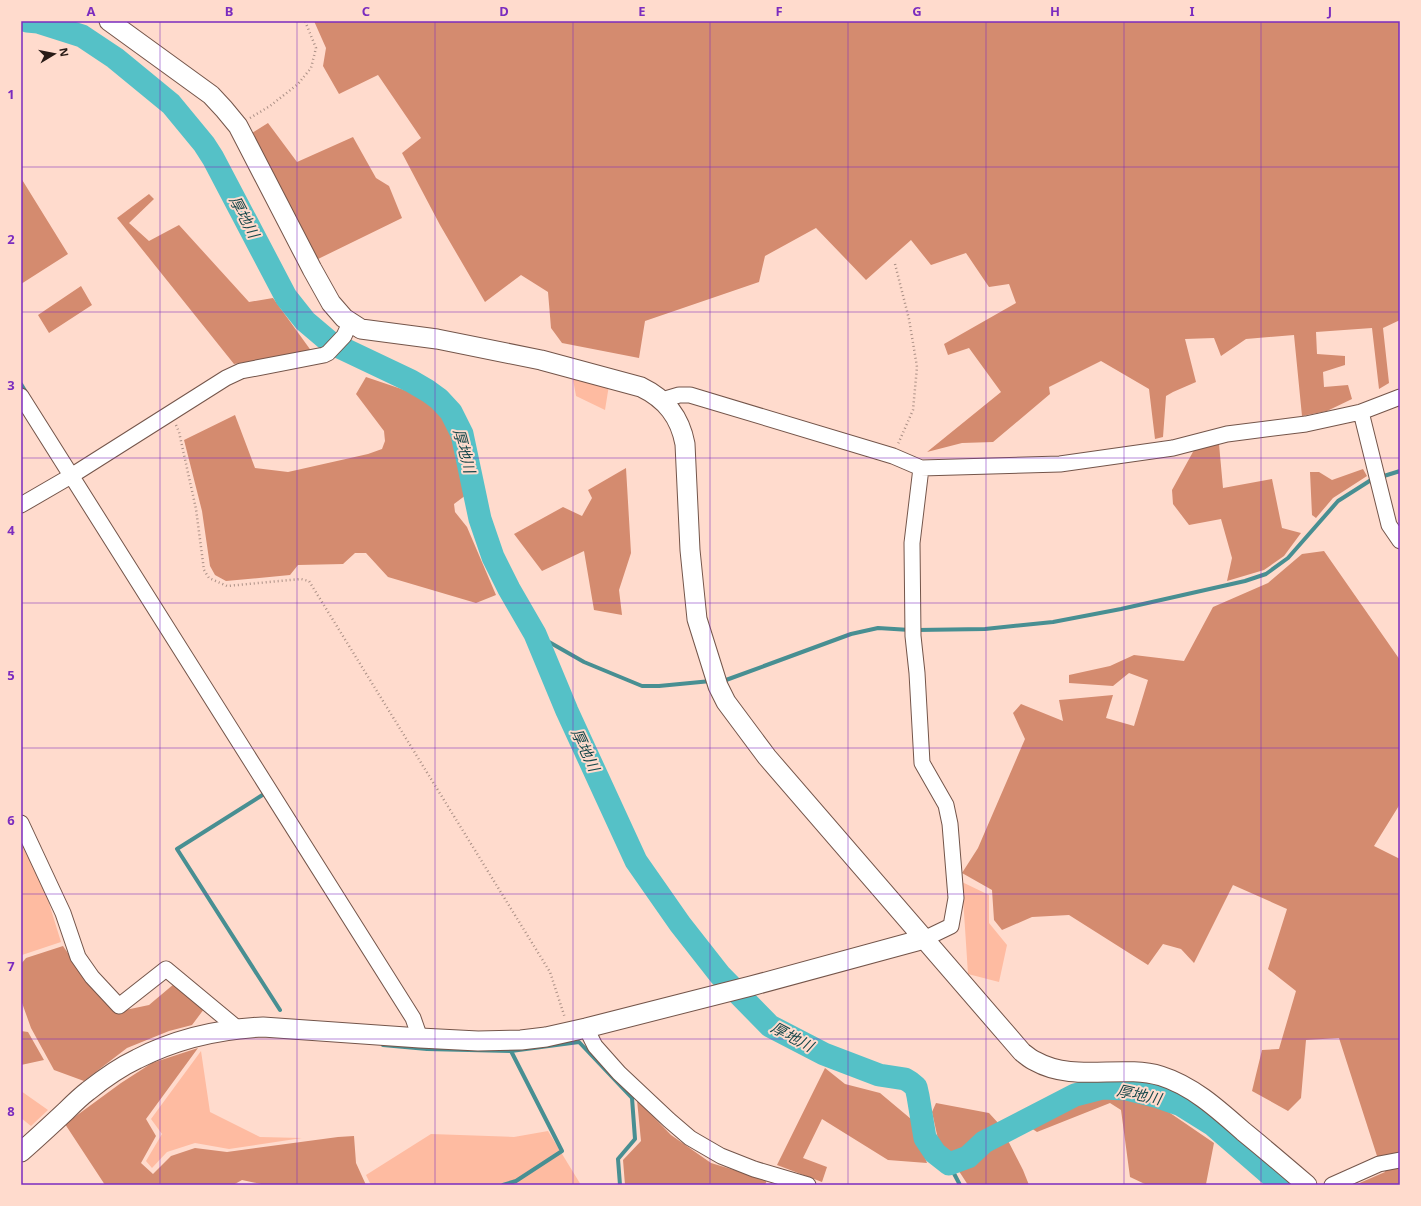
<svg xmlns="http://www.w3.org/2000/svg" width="1421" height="1206" viewBox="0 0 1421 1206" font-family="'Noto Sans','Noto Sans JP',sans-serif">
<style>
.green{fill:#febba1}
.forest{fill:#d48b6f}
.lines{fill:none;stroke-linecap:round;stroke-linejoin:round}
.stream{stroke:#488f92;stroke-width:4}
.river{stroke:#55c1c7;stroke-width:23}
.minor-casing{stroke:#74554a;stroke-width:17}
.tertiary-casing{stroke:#74554a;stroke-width:21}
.path{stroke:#ab9086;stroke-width:2.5;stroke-dasharray:1 3;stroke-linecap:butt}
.minor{stroke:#fff;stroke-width:15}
.tertiary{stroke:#fff;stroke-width:19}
.grid{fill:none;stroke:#7b2cbf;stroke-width:1;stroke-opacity:0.55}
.labels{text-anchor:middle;stroke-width:4;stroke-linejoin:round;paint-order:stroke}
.water-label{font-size:15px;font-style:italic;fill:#16474a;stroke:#ffdbcd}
.neatline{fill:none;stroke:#7b2cbf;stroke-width:1.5}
.grid-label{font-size:13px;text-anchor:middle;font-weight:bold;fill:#7b2cbf}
</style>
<rect width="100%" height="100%" fill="#ffdbcd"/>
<path class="green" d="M573,379L609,385L605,410L576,396Z
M21,841L44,887L61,942L22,955L21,957Z
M962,882L989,895V923L1007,945L999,982L968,974Z
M201,1051L210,1112L260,1137L302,1138L229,1149L195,1143L167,1152L152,1168L146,1161L162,1134L151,1119Z
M21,1091L48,1110L31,1126L21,1118Z
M548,1131L581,1185H371L366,1175L431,1134L514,1137Z"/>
<path class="forest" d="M314,21H1400V320L1383,328L1389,383L1379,389L1372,328L1316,332L1317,354L1345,356V365L1323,372L1324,387L1348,385L1352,399L1327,411L1302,416L1294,335L1246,339L1221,356L1214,338L1185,339L1196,382L1173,392L1166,396L1163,437L1155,439L1149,389L1101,361L1049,387L1050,394L993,442L962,443L927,452L1001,392L969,348L948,355L944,344L1016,303L1009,284L989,287L966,253L931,265L911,240L866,280L816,228L765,256L759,282L645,321L639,358L562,343L551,328L548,292L521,275L485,302L440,225L402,153L421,138L378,75L339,94L323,66L326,48Z
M268,123L297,162L353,137L376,178L389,186L402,218L316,260L252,133Z
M21,178L68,254L21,284Z
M149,194L154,199L129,223L149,241L179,225L249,302L273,298L312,352L234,364L117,218Z
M81,286L92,305L49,333L38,315Z
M366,377L425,397L441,408L458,437L466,495L454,504L455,512L467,527L496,595L476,603L388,577L366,553H355L343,564L298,565L290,575L226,581L215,575L210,566L202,511L184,440L235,415L255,468L288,472L368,454L382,449L385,441L384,431L356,394Z
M1219,444L1223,488L1272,479L1282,528L1301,533L1284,556L1264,570L1227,581L1232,558L1221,519L1189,525L1173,504L1172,490L1194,450Z
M626,468L631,553L619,590L622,615L594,610L584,551L542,571L514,534L563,507L582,516L592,498L588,490Z
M1363,469L1367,476L1333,498L1316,518L1312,515L1310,472H1319L1332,480Z
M1324,551L1400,660V804L1374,846L1400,859V1185H1355L1385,1172L1377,1156L1339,1038L1306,1040L1301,1098L1288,1111L1252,1091L1262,1050L1279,1049L1296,991L1268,969L1287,909L1233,885L1194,963L1181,949L1163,944L1148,965L1069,915L1032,917L1002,930L994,920L992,890L962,873L978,848L1025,739L1013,713L1021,704L1063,721L1059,700L1113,695L1106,718L1134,726L1148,680L1129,673L1113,686L1069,683V675L1110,666L1134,655L1184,661L1213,607L1268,583L1302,554Z
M63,946L85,978L116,1012L149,1005L174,984L204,1009L192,1025L169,1031L127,1048L84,1081L54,1070L31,1028L21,1000V964L26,958Z
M21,1031L28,1032L44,1060L21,1065Z
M198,1048L146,1119L156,1136L141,1163L153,1174L171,1156L195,1148L227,1152L338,1137L354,1136L356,1163L366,1185H266L242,1180L233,1185H105L65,1124L121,1083L152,1063Z
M825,1068L845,1084L880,1093L911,1119L927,1163L888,1160L822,1119L803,1158L827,1167L822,1182L777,1165Z
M1118,1092L1154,1102L1214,1143L1206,1184L1204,1185H1147L1130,1177L1121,1110L1110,1103L1037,1132L1031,1128L1040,1118L1088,1096Z
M637,1100L671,1135L711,1163L767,1180L765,1185H625L623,1160L641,1141Z
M936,1103L989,1113L1000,1125L1023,1170L1029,1185H968L938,1139L932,1112Z"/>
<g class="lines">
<path class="stream" d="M21,384L27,394
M917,630L985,629L1053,622L1121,609L1245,581L1266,574L1288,558L1338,501L1371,480L1400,471
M535,634L584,662L642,686H659L711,681
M722,681L726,680L851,634L878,628L910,630
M264,794L177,849L280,1010
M383,1045L427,1049L511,1051L562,1151L516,1181L503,1185
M511,1051L579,1042L632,1098L635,1139L618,1159L620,1185
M949,1164L960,1185"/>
<path class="river" d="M27,21L38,22L82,36L115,58L171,104L204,144L213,158L286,297L305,321L331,343L411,381L428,391L439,399L451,412L462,434L480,519L493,557L509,589L535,634L567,711L636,861L680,924L720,975L770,1026L824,1054L879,1075L905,1079L910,1082L916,1087L918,1096L925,1138L935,1153L949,1164L968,1157L984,1142L1075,1095L1102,1088L1127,1089L1155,1096L1181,1105L1213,1125L1282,1185"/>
<defs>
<path id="minor" d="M21,396L413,1018L420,1038
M662,400L679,395H690L893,456L921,468L1060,464L1173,448L1227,434L1306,424L1361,412L1400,397
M1361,412L1389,525L1400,541
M921,468L912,543L913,636L917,673L922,763L946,805L950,824L956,898L951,926L924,939
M21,505L71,476L226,378L241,371L324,355L328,353L344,336L350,323
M21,823L63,913L78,957L92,977L119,1006L166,969L237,1028
M586,1028L595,1046L619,1073L669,1120L690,1138L721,1156L754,1169L808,1185
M1332,1185L1379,1164L1400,1160"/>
<path id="tertiary" d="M109,21L211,95L224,109L238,126L312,269L331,303L344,318L361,329L437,339L541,360L641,387C666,399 680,417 685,444L690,550L697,619L718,686L726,702L767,757L1022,1052C1026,1055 1030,1059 1035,1061C1074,1083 1120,1064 1161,1076C1193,1086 1219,1110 1244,1132C1265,1149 1286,1167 1307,1185
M21,1152C36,1139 51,1125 66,1111C73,1104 80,1097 88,1091C103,1079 120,1067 137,1059C176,1039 219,1029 263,1027L420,1038L478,1041L521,1040L546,1037L586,1028L751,986L924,939"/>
</defs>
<use href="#minor" class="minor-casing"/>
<use href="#tertiary" class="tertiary-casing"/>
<path class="path" d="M250,118L270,106L298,84L311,68L316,48L305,21
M895,264L909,319L917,367L913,410L898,444
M176,425L179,432L196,509L204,570L209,578L227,586L301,579L309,581L550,972L565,1018"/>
<use href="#minor" class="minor"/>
<use href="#tertiary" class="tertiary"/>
</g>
<path class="grid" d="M160,21V1185M297,21V1185M435,21V1185M573,21V1185M710,21V1185M848,21V1185M986,21V1185M1124,21V1185M1261,21V1185M21,167H1400M21,312H1400M21,458H1400M21,603H1400M21,748H1400M21,894H1400M21,1039H1400"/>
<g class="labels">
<g class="water-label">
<text transform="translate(244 217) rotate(62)" y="5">厚地川</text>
<text transform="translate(464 451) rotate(75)" y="5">厚地川</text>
<text transform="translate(585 750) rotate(65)" y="5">厚地川</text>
<text transform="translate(792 1037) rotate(28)" y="5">厚地川</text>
<text transform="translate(1139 1095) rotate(12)" y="5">厚地川</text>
</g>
</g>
<rect width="1421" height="1206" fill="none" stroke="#ffdbcd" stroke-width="44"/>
<g transform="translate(54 54) rotate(80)" stroke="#ffdbcd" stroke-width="3" paint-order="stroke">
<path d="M0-3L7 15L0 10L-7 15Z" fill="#281b16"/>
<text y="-6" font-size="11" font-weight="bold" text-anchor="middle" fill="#281b16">N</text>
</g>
<rect x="22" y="22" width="1377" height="1162" class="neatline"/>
<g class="grid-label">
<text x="91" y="16">A</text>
<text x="229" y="16">B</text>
<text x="366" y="16">C</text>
<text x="504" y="16">D</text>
<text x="642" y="16">E</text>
<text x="779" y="16">F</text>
<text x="917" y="16">G</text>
<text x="1055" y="16">H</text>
<text x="1192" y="16">I</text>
<text x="1330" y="16">J</text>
<text x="11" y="99">1</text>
<text x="11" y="244">2</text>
<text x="11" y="390">3</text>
<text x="11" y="535">4</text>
<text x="11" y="680">5</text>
<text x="11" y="825">6</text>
<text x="11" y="971">7</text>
<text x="11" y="1116">8</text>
</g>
</svg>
